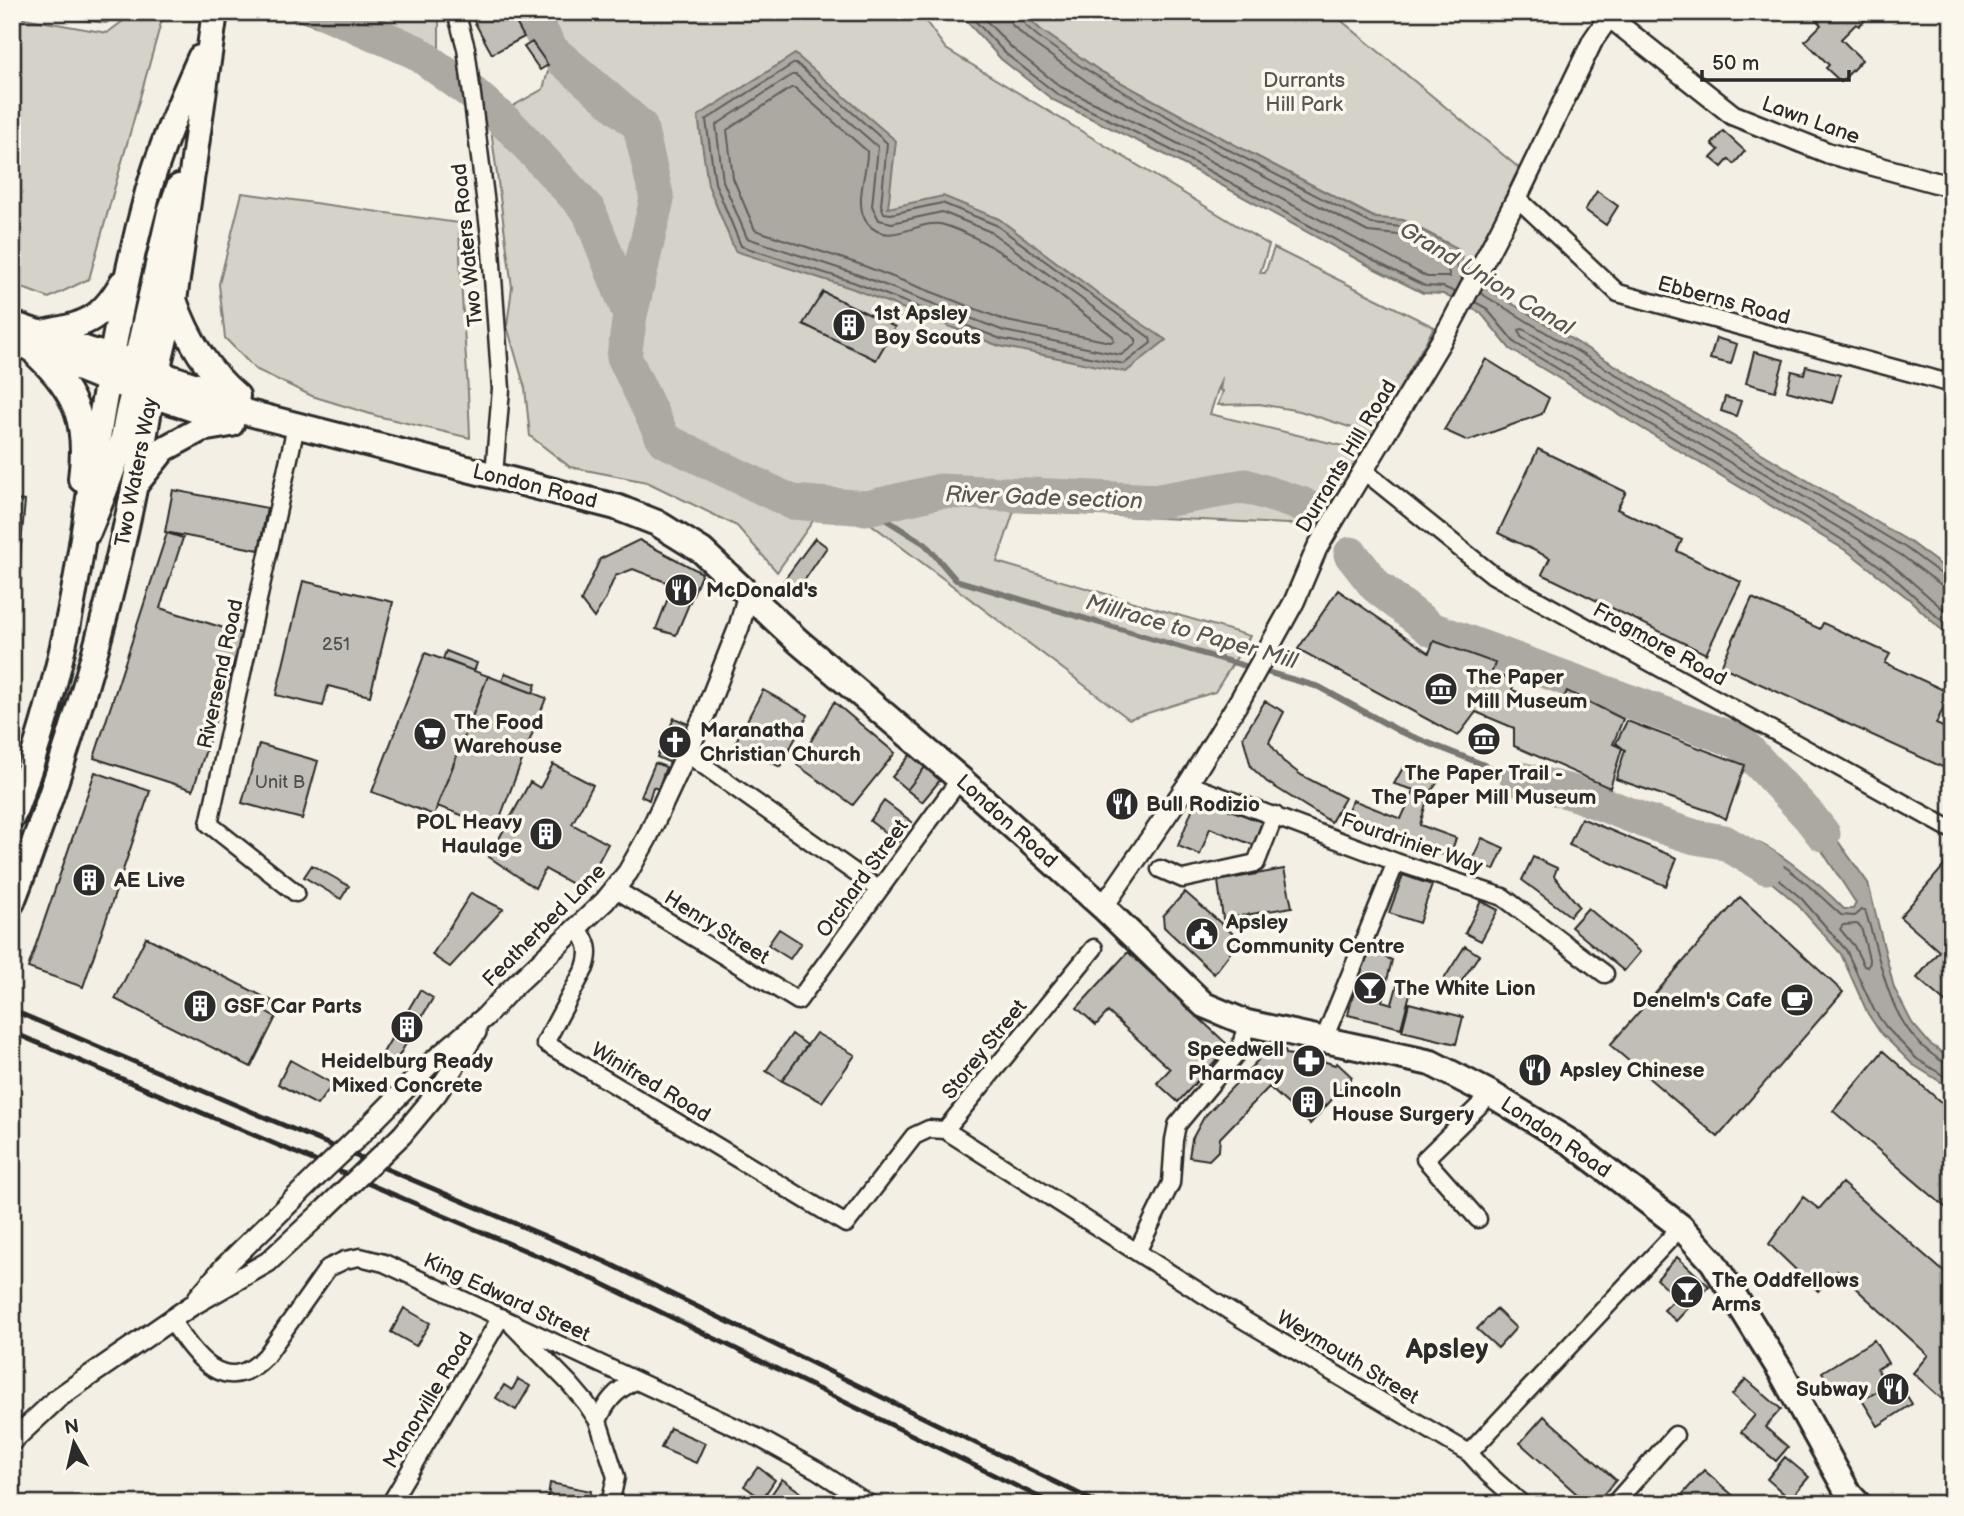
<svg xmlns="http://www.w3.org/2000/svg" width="1964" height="1516" viewBox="0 0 1964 1516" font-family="'Balsamiq Sans',sans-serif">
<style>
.green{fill:#d5d2c9;stroke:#807e7a;stroke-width:2}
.water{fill:#aca9a2;stroke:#787772;stroke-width:2}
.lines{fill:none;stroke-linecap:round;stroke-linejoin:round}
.shore{stroke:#5f5d5b;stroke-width:2}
.stream{stroke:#787772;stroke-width:6}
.river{stroke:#aca9a2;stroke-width:35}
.building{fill:#c0beb6;stroke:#2b2b2b;stroke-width:2}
.minor-casing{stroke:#2b2b2b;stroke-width:21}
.tertiary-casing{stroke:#2b2b2b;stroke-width:24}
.primary-casing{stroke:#2b2b2b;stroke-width:30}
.trunk-casing{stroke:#2b2b2b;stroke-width:30}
.minor{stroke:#fbf7ec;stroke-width:16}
.tertiary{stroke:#fbf7ec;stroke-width:19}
.primary{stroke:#fbf7ec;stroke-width:24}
.trunk{stroke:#fbf7ec;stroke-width:24}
.rail{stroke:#2b2b2b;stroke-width:5}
.tertiary-bridge-casing{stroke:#2b2b2b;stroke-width:24;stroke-linecap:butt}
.tertiary-bridge{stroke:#fbf7ec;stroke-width:19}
.labels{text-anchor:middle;stroke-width:7;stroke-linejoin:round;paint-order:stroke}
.number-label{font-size:18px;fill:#50504e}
.park-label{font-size:21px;fill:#565552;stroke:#fbf7ec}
.street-label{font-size:21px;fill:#2b2b2b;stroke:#fbf7ec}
.poi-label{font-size:21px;font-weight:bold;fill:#2b2b2b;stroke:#fbf7ec;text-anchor:start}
.water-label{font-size:23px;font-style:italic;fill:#585755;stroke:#fbf7ec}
.district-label{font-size:28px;font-weight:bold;fill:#2b2b2b;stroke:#fbf7ec}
</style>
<rect width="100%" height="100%" fill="#f3efe4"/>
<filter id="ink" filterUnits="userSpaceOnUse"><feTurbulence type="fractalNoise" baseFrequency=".0143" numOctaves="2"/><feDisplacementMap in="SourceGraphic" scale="14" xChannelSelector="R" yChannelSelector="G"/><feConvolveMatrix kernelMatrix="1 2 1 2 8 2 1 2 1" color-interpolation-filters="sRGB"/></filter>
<g filter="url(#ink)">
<path class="green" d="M23,12H122L106,23Z
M135,12H164L89,279L49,298L12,284V16L107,33Z
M273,12H434L439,21V79L343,35Z
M535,12H919L946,49L1269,245L1260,273H1265L1274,248L1434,327L1374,435L1300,411L1259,404L1218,405L1223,391L1220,390L1222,377L1210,414L1368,452L1329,526L1014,511L997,562L1250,636L1215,692L1129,719L867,521L815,518L777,572L737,526L647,482L570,467L530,436L525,388L507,326L512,287L488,107H511L543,89L554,50Z
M1021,12H1331L1519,168L1467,275L1459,249L1403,220L1376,218L1235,145L1100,71L1041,30Z
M242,193L459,223C460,295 468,366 470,438L377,416L312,396L255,369L225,338L219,284Z"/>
<path class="water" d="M958,12H1021L1041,30L1100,71L1235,145L1375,218L1403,220L1459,250L1467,275L1481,285L1910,542L1950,572L1952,574V640L1909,599L1850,553L1510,349L1481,313L1443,294L1423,293L1373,268L1166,155L1053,100L1001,59Z
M795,54L896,141L888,208L943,196L999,219L1107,300L1166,340L1126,372L999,346L851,288L735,251L708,185L698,116Z
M1780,775L1811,804L1868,883L1894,988L1912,1023L1929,1043L1952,1060V1089L1912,1064L1880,1032L1868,1014L1841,954L1796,903L1724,842C1729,841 1735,838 1740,838C1766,837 1826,890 1844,909H1853L1856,903L1824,854Z"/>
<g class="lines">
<path class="shore" d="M967,12L1006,54L1057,94L1169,149L1376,262L1425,286L1443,287L1455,292
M978,12L1012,48L1061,87L1173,141L1427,277H1450L1445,260L1399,235L1368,232L1092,85L1031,42L1011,24L1008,12
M1017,12C1021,49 1324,199 1372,224L1402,227L1452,254L1462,279
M793,64H797L887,143L881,205L884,213L891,214L942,203L996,225L1150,338L1151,343L1124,364L1001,339L853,282L741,246L715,183L706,120Z
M792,75H796L878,147L872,206L879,220L892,223L942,212L991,232L1136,339V344L1121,355L1004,331L856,274L747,238L723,181L716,125Z
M791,88H795L867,151C868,172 852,205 868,224C890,249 921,217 944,225C1003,243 1062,300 1113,336L1114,341L1110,342L1007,321L859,264L755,230L733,178L727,130Z
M1480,293L1906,548L1945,577L1952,579
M1475,302L1486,308L1515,343L1854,547L1890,574L1952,630
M1952,587L1940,584L1901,555L1523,329L1519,330L1521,337L1859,540L1896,568L1952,617
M1857,924L1861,927L1870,963L1867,967L1864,966L1854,946L1840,929L1843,925Z
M1952,1065C1944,1064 1939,1059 1933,1055C1886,1021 1882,961 1865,910H1861L1854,916L1841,915C1822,898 1774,850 1749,850V855L1801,898L1846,950L1874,1010L1886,1027L1917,1059L1952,1081"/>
<path class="stream" d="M867,508L925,544L956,580L1214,657L1319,687L1401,732L1517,778"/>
<path class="river" d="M325,12L416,52L472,93L514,130L589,211L630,315
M530,12L551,50L640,126L657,199L630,315L624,357L664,440L792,502L867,508L940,491L1159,501L1245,486L1301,504L1318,513
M1351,554L1376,586L1431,629L1740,742L1809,816L1823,834
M1517,778L1574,793L1645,821L1695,837L1724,842L1766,867"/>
</g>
<path class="building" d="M469,12H510L524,37L492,54Z
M1821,12L1871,14L1859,26L1856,24L1841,39L1862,60L1841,82L1826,68L1829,65L1805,41L1821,25L1815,18Z
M532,42L548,65L540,70L524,47Z
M1723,131L1745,151L1734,164L1729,159L1722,167L1711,158L1719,150L1712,144Z
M1597,191L1618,206L1606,225L1585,210Z
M823,292L895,327L876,360L803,324Z
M1716,338L1737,344L1731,364L1710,359Z
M1754,352L1784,360L1775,391L1746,383Z
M1486,359L1549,398L1542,414L1468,441L1444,430Z
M1806,366L1840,375L1832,403L1787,391L1792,371L1804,374Z
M1725,397L1741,401L1736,416L1721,411Z
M1538,449L1626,492L1617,509L1682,540L1677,551L1741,582L1706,654L1542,574L1550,558L1498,533Z
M173,490L267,508L259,550L165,532Z
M12,500L25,501L12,645Z
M167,533L183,538L160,608L243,634L193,790L94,758Z
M815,538L827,547L793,597L779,587Z
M639,540L702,573L676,635L656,629L668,598L666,582L633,569L615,576L605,600L594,618L581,601L600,559Z
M303,581L393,602L370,696L328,686L323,706L276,695Z
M1338,590L1429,653L1434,641L1495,663L1492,672L1514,681L1512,690L1560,707L1567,691L1623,719L1613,744L1622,748L1610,788L1514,746V728L1476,712L1458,736L1298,649Z
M1752,598L1820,629L1823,623L1890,654L1885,663L1950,693L1936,724L1952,731L1951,771L1721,666Z
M446,651L477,663L474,671L443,659Z
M425,653L488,676L434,815L372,792Z
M505,673L536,684L533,693L502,681Z
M488,676L546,698L496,828L437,806Z
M763,690L808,715L780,767L735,743Z
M1265,701L1284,712L1269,742L1283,761L1301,775L1345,798L1331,822L1267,782L1251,767L1243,737Z
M834,702L895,753L853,805L797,765Z
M674,718L693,726L675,765L657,757Z
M1627,721L1745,765L1726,819L1712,812L1616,779L1625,750L1616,743Z
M259,744L318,761L302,819L242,803Z
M911,754L926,766L907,790L892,777Z
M655,763L666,767L658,789L653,787L649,800L641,796Z
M553,764L593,785L572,824L608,844L583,890L545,869L535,888L489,857L530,782L540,788Z
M1405,764L1442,776L1428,796L1420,825L1456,838L1450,856L1399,845L1342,820L1353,800L1401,819L1414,790L1394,784Z
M926,766L941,779L922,802L907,790Z
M95,772L150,791L83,987L28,968Z
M1197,797L1262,822L1253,845L1210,828L1200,855L1178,846Z
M884,801L912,822L898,842L870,821Z
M1581,818L1677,858L1666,886L1569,845Z
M1482,838L1504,848L1494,870L1472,860Z
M1533,857L1557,868L1554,876L1579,906L1570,916L1522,880Z
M1948,861L1952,864V1008L1917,978L1939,951L1900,917Z
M312,865L349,886L341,899L304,877Z
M1284,869L1292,907L1223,919L1218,881Z
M1403,875L1432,885L1419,923L1389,913Z
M1185,892L1240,940L1214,974L1164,927L1163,916Z
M471,893L503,909L450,967L432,955Z
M1740,897L1843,992L1718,1137L1610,1045Z
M1481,901L1498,910L1481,941L1465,933Z
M1588,908L1640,952L1624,971L1571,927Z
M779,929L801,943L790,959L768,945Z
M146,937L272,1001L267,1012L276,1017L251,1067L115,999Z
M1465,946L1479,955L1457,988L1444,979Z
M1371,951L1392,960L1382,1001L1392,1004L1397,986L1411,990L1401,1028L1348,1015L1358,976Z
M1128,952L1229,1046L1178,1102L1157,1083L1170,1069L1108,1012L1096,1025L1077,1008Z
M420,990L433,998L394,1064L381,1056Z
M1409,1003L1463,1017L1456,1044L1402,1031Z
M816,1033L855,1055L822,1102L782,1081Z
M792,1034L807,1045L782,1081L766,1071Z
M1285,1050L1286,1054L1299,1056L1300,1052L1321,1057L1320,1060L1335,1065L1337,1063L1352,1077L1310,1124L1269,1087L1220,1138L1219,1150L1209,1160L1189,1157L1192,1139L1204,1117L1258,1060V1057Z
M1883,1051L1952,1112V1213L1833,1111Z
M290,1060L333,1084L317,1105L278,1084Z
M1842,1183L1952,1279V1408L1913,1373L1928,1355L1837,1271L1818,1291L1769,1244L1803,1197L1819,1209Z
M1677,1257L1709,1286L1676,1321L1664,1310L1676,1298L1657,1279Z
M404,1308L430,1323L416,1346L391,1332Z
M1496,1309L1516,1328L1498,1348L1477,1329Z
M1874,1340L1888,1363L1877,1369L1887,1386L1866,1398L1856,1382L1836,1394L1822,1372Z
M518,1379L530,1386L516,1410L496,1398L504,1385L512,1390Z
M1746,1379L1781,1409L1765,1427L1788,1447L1776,1461L1741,1432L1755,1415L1732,1395Z
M1897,1380L1912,1404L1878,1426L1862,1400Z
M1544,1416L1616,1480L1595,1504H1588L1520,1443Z
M670,1428L705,1443L696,1463L661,1448Z
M1785,1457L1809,1477L1790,1499L1767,1479Z
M758,1467L775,1480L762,1499L744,1486Z
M1704,1470L1737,1499L1732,1504H1674Z
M782,1479L803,1494L796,1504H777L769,1498Z
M550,1483L591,1491L589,1504H547Z"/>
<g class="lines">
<defs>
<path id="minor" d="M456,12L466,48L490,236L501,389L494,475
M1517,198L1618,293L1952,384
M1364,471L1493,575L1952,830
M686,753L878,889
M1188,784L1396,862L1503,897L1605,974
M1160,869L1183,879L1256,863L1275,815
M615,889L798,1001L960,779
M296,893L209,824L296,426
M577,927C588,942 591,951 585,968L545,1043L846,1224L914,1136L929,1129L945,1130L1094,948
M1324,1039L1396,862
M945,1130L1242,1319L1469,1453L1488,1474L1522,1504
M1478,1219L1425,1159L1491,1094
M1137,1252L1171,1183L1174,1140L1177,1125L1240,1049L1247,1023
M171,1320C194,1354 224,1400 266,1356L328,1268L345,1260L360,1257L384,1263L759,1438L817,1470L869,1504
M513,1326L569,1383L586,1403L598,1421L616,1477L610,1504
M598,1421C606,1402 616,1390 635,1381
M1469,1453L1681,1227
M390,1504L501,1317
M1614,1504L1675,1435"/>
<path id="tertiary" d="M1603,12L1733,115L1828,153L1952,187
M1103,907L1188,784L1241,698L1294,602L1317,548L1450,326L1517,198L1593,40L1609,17
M402,1135L437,1093L476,1032
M354,1141L433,1061L485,1017L507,993L605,901L628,872L647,838L704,716L739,627L748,594
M198,1298L225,1266L315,1178
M12,1441L58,1398L82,1381L191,1306L268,1262L325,1209"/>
<path id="primary" d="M174,300C187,338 206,370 237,396
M12,324L91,351L157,371L172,378L217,393L245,412
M42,333C83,325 100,322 122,283
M12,338L31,349L108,380L205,413L245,412L616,507L657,523L702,551L799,642L960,779L1103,907L1204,1005L1247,1023L1431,1063L1491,1094L1573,1144L1681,1227L1713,1262L1782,1373L1848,1493L1858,1504
M37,355C78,394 88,424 81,479
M99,371C115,371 127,363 138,353L170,212L179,187
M108,380C118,317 131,254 148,192C161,146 181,101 200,58
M152,393L174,300L215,12
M135,485L164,449L201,429L231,424
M88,532C101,501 113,470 123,438C127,422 128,404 135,389L149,383"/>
<path id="trunk" d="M12,817C46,729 68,637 82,544C91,489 97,434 108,380
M12,902C76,738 123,567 152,393"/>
</defs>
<use href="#minor" class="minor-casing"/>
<use href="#tertiary" class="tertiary-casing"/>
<use href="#primary" class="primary-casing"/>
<use href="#trunk" class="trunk-casing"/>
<use href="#minor" class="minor"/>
<use href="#tertiary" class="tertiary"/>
<use href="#primary" class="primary"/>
<use href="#trunk" class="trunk"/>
<path class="rail" d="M12,1010L606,1262L1100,1504
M12,1032L597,1281L1053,1504"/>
<defs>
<path id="tertiary-bridge" d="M315,1178L354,1141
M325,1209L402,1135"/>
</defs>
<use href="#tertiary-bridge" class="tertiary-bridge-casing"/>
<use href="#tertiary-bridge" class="tertiary-bridge"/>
</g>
</g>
<defs>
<symbol id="building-disc" viewBox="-11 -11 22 22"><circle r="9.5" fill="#2b2b2b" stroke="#fbf7ec"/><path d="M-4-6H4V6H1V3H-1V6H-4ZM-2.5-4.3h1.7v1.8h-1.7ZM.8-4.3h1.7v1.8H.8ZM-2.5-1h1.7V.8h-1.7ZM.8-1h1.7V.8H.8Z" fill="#fff"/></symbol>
<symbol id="restaurant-disc" viewBox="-11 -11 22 22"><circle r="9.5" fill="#2b2b2b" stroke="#fbf7ec"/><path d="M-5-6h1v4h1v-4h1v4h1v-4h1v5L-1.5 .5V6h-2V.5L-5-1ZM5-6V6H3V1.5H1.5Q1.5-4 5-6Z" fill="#fff"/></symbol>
<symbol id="museum-disc" viewBox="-11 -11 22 22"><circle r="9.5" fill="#2b2b2b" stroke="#fbf7ec"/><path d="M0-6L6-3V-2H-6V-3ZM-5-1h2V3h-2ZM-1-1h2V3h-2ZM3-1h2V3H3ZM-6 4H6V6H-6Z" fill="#fff"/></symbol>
<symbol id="supermarket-disc" viewBox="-11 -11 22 22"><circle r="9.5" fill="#2b2b2b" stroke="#fbf7ec"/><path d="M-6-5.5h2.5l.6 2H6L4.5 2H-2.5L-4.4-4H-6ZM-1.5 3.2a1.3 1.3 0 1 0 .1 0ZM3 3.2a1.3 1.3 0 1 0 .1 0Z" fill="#fff"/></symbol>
<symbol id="church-disc" viewBox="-11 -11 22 22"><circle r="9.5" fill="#2b2b2b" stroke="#fbf7ec"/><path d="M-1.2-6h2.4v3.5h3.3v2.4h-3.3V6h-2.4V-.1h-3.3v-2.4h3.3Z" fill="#fff"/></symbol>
<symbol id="civic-disc" viewBox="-11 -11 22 22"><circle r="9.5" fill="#2b2b2b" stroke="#fbf7ec"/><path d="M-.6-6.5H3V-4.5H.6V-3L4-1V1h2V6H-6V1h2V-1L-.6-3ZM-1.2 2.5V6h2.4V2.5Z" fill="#fff"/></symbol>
<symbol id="bar-disc" viewBox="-11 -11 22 22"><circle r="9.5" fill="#2b2b2b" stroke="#fbf7ec"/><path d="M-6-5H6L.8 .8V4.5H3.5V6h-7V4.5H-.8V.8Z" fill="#fff"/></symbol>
<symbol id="cafe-disc" viewBox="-11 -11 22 22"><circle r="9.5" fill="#2b2b2b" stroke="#fbf7ec"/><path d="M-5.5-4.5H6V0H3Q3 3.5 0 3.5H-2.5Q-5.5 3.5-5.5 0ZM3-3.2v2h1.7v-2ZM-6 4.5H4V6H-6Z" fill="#fff"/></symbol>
<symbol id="pharmacy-disc" viewBox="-11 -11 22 22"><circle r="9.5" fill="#2b2b2b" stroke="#fbf7ec"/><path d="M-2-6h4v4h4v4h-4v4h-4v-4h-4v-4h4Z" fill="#fff"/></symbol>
</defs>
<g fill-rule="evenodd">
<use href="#building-disc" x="830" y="306" width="38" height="38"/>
<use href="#restaurant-disc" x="662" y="571" width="38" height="38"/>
<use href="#museum-disc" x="1422" y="670" width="38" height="38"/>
<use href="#supermarket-disc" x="411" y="715" width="38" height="38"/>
<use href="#museum-disc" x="1465" y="720" width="38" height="38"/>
<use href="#church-disc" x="656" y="723" width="38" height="38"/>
<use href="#restaurant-disc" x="1103" y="785" width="38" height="38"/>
<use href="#building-disc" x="527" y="815" width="38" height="38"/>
<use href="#building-disc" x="70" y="861" width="38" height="38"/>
<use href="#civic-disc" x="1183" y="915" width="38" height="38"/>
<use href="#bar-disc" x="1351" y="969" width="38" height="38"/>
<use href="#cafe-disc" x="1778" y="981" width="38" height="38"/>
<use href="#building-disc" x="181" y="987" width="38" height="38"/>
<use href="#building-disc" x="388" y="1008" width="38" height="38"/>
<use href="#pharmacy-disc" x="1290" y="1042" width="38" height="38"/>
<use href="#restaurant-disc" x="1516" y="1051" width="38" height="38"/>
<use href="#building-disc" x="1289" y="1083" width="38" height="38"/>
<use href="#bar-disc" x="1668" y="1273" width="38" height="38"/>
<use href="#restaurant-disc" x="1874" y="1370" width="38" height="38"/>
</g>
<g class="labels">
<g class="number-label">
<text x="336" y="650">251</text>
<text x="280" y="788">Unit B</text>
</g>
<g class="park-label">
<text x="1304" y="87">Durrants<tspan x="1304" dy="24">Hill Park</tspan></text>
</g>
<g class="street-label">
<text transform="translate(1811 120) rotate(20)" y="7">Lawn Lane</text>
<text transform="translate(467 245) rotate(-96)" y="7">Two Waters Road</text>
<text transform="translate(1724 300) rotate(15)" y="7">Ebberns Road</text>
<text transform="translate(1346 456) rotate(-59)" y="7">Durrants Hill Road</text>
<text transform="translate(136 472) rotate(-79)" y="7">Two Waters Way</text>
<text transform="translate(535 486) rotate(14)" y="7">London Road</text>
<text transform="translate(1660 644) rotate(29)" y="7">Frogmore Road</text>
<text transform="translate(220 674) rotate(-78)" y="7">Riversend Road</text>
<text transform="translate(1007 821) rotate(42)" y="7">London Road</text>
<text transform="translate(1412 843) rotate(19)" y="7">Fourdrinier Way</text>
<text transform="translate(862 878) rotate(-54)" y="7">Orchard Street</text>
<text transform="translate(544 925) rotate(-45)" y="7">Featherbed Lane</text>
<text transform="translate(717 927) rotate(32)" y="7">Henry Street</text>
<text transform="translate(984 1049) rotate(-51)" y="7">Storey Street</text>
<text transform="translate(651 1082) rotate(31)" y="7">Winifred Road</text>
<text transform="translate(1556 1137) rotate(34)" y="7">London Road</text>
<text transform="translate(507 1297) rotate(25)" y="7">King Edward Street</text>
<text transform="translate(1348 1357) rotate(31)" y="7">Weymouth Street</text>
<text transform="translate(428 1400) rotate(-59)" y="7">Manorville Road</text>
</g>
<g class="poi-label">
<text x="874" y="320">1st Apsley<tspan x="874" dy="24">Boy Scouts</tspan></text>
<text x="706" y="597">McDonald's</text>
<text x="1466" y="684">The Paper<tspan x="1466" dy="24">Mill Museum</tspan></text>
<text x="454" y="729">The Food<tspan x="454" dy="24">Warehouse</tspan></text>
<text x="700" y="737">Maranatha<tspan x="700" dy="24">Christian Church</tspan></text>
<text x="1484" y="780" text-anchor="middle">The Paper Trail -<tspan x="1484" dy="24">The Paper Mill Museum</tspan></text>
<text x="1146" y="811">Bull Rodizio</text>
<text x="522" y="829" text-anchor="end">POL Heavy<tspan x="522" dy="24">Haulage</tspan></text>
<text x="114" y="887">AE Live</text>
<text x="1226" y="929">Apsley<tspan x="1226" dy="24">Community Centre</tspan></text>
<text x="1394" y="995">The White Lion</text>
<text x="1772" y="1007" text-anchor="end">Denelm's Cafe</text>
<text x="224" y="1013">GSF Car Parts</text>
<text x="1284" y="1056" text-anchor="end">Speedwell<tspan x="1284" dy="24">Pharmacy</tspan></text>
<text x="407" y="1068" text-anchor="middle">Heidelburg Ready<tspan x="407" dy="24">Mixed Concrete</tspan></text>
<text x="1560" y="1077">Apsley Chinese</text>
<text x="1332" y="1097">Lincoln<tspan x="1332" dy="24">House Surgery</tspan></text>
<text x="1712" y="1287">The Oddfellows<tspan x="1712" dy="24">Arms</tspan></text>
<text x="1868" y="1396" text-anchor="end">Subway</text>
</g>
<g class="water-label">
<text transform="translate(1487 278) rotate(31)" y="8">Grand Union Canal</text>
<text transform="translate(1044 497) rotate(2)" y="8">River Gade section</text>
<text transform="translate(1192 631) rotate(16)" y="8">Millrace to Paper Mill</text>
</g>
<g class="district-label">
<text x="1447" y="1358">Apsley</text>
</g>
</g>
<rect width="1964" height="1516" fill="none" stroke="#fbf7ec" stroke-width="42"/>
<rect x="21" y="21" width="1922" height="1474" fill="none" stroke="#2b2b2b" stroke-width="2.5" filter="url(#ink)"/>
<g transform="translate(74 1443) rotate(352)" stroke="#fbf7ec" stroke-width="5" paint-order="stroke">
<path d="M0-5L12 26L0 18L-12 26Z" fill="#2b2b2b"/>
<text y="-10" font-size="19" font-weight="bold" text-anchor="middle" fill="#2b2b2b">N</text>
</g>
<path d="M1702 70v10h147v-10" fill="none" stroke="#2b2b2b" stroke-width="3.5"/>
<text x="1712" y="70" font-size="21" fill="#2b2b2b" stroke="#fbf7ec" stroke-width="5" paint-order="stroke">50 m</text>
</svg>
